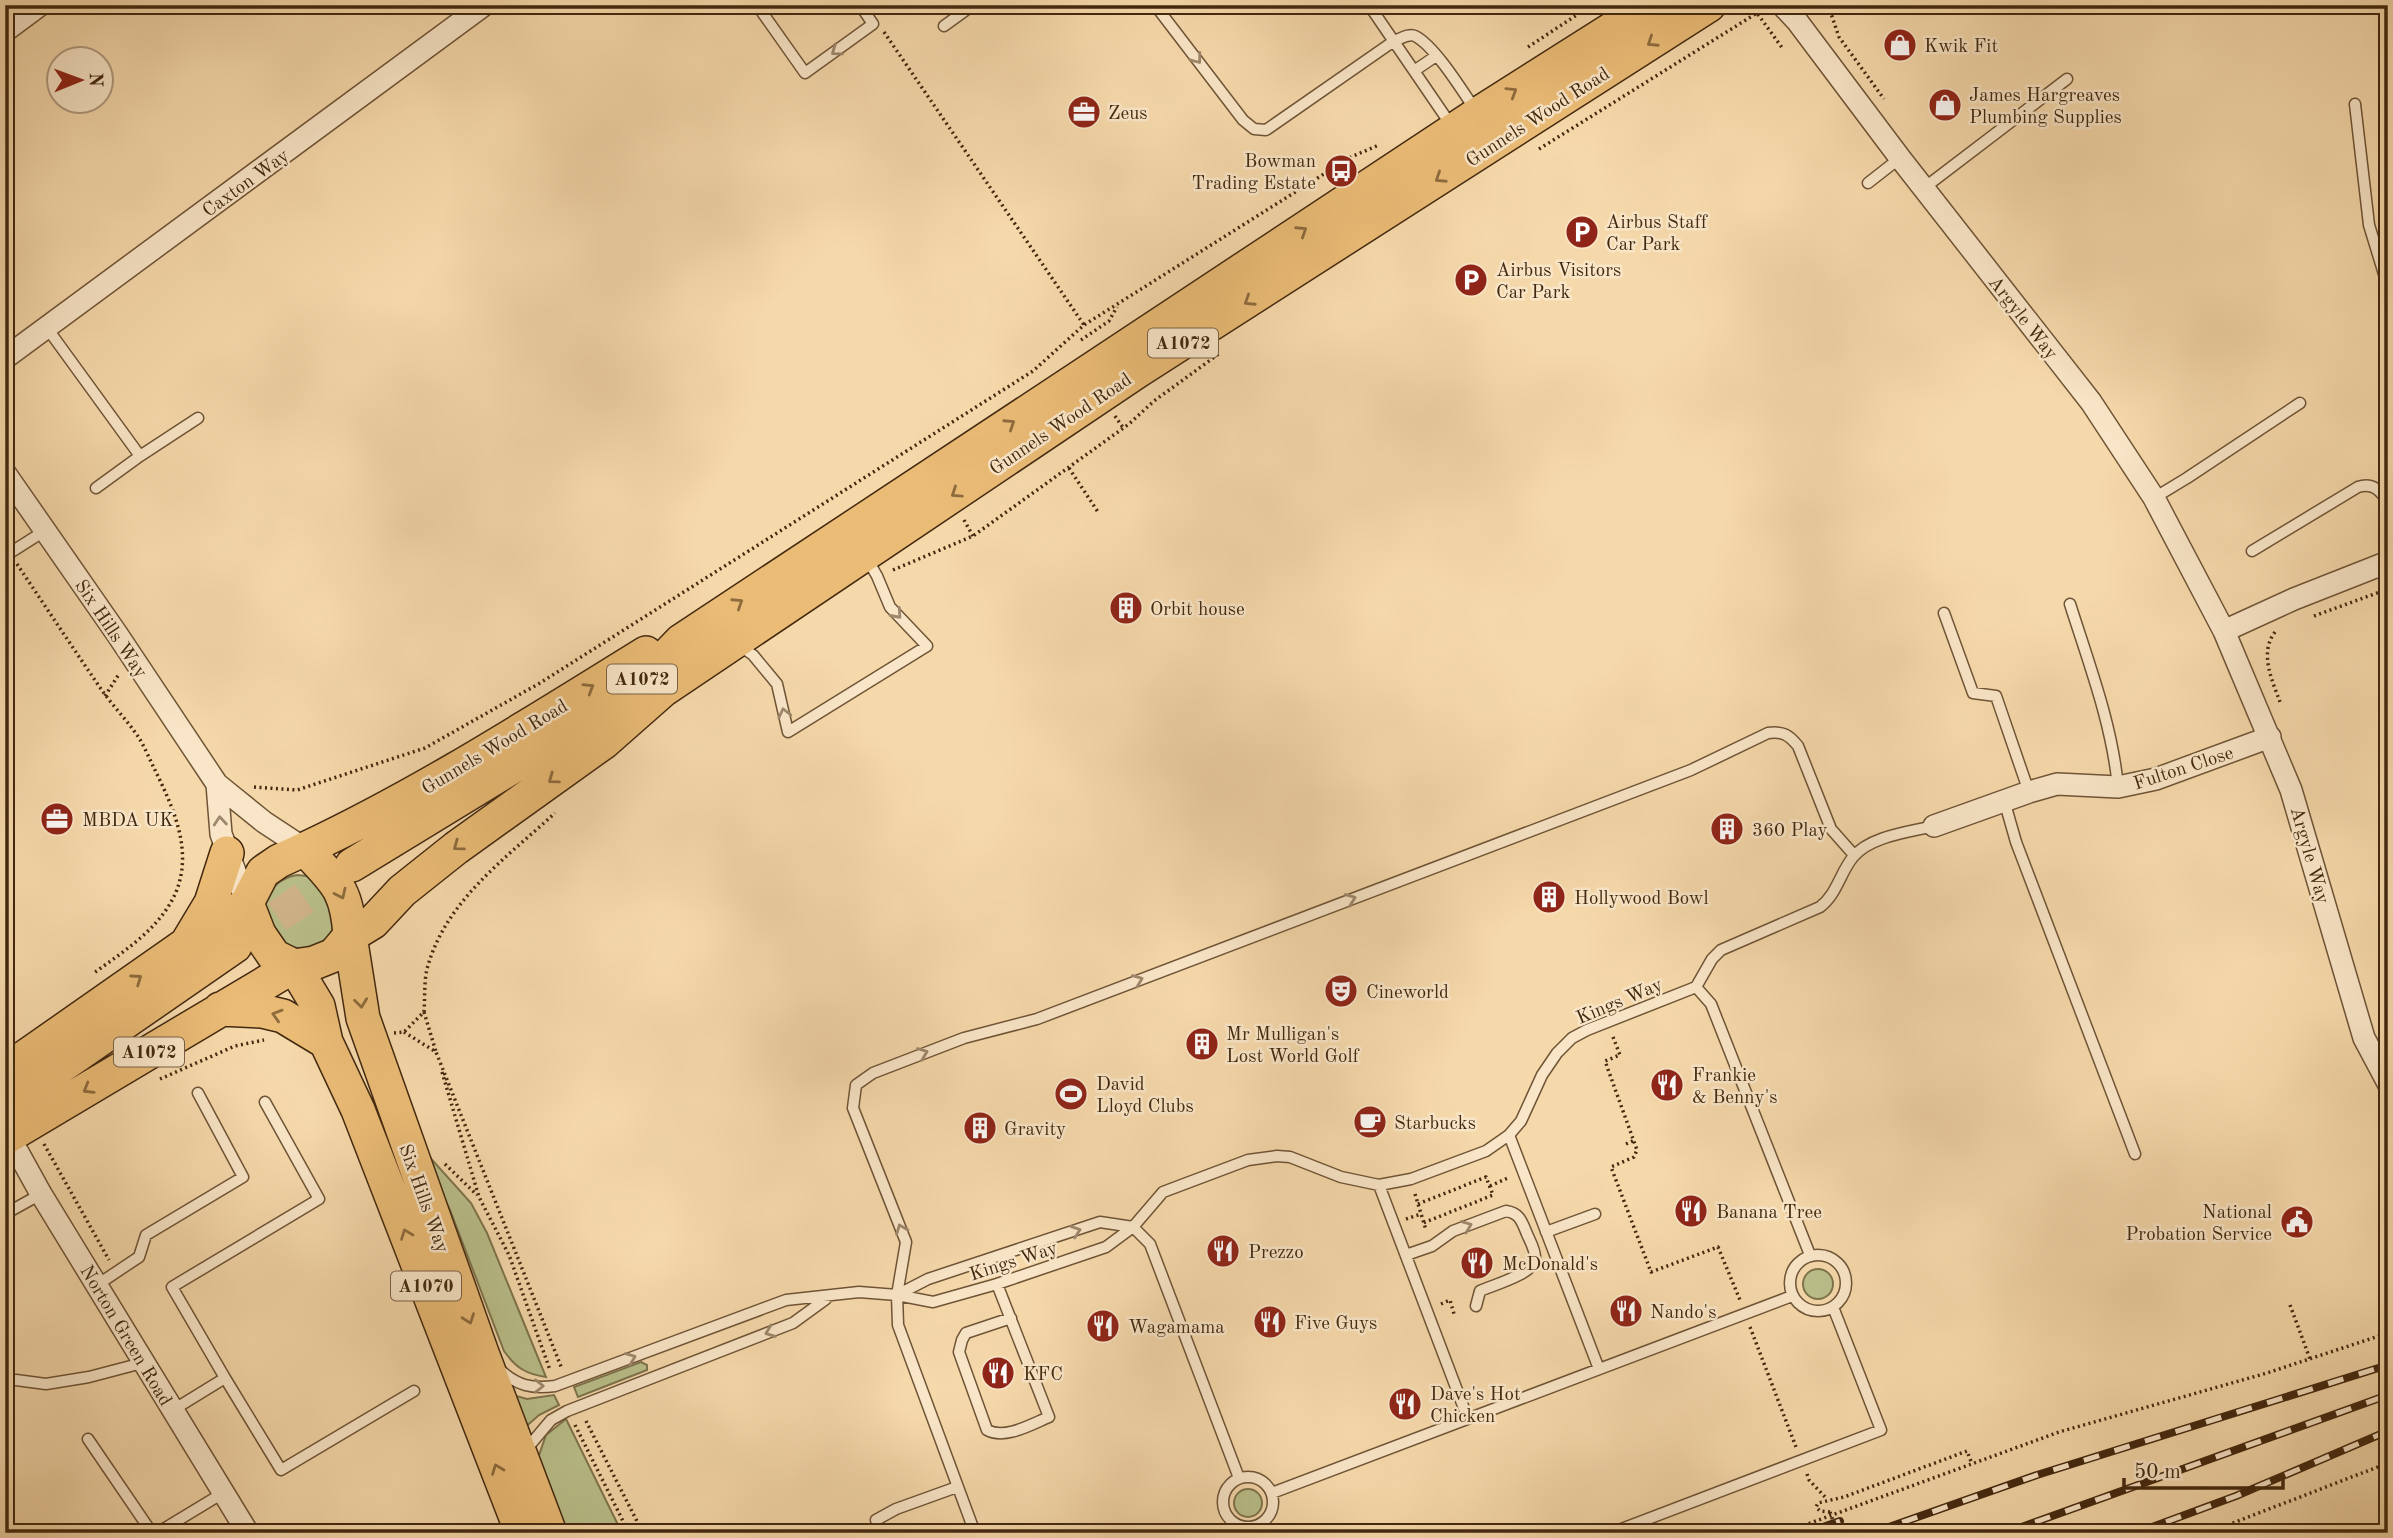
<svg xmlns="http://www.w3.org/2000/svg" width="2393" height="1538" viewBox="0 0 2393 1538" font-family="'Old Standard TT',serif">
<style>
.green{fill:#bac08b;stroke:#7e744d;stroke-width:2}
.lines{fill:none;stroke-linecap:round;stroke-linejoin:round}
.primary-tunnel{stroke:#d2b68c;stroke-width:33;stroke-dasharray:33 17;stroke-linecap:butt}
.service-casing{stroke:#6f5436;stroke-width:13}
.minor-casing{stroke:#6f5436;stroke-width:24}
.primary-casing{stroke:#42280f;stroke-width:36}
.path{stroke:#42280f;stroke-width:3.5;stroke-dasharray:2 3.5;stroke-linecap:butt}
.service{stroke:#f9e6c8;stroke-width:10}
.minor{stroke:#f9e6c8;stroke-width:21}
.primary{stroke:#ebbc76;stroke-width:33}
.rail-casing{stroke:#42280f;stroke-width:8}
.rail{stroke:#f9e6c8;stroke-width:5;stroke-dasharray:16;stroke-linecap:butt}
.path-bridge{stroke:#42280f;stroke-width:3.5;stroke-dasharray:2 3.5;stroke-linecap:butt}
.oneway{stroke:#8e6b3d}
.oneway2{stroke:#9e876c}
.labels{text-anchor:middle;stroke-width:5;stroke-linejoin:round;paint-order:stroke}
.shield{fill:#f9e6c8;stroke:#796146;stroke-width:2}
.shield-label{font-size:18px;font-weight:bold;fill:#42280f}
.poi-label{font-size:19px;fill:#42280f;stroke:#f9e6c8;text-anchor:start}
.street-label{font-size:19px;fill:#42280f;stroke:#f9e6c8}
</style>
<rect width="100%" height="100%" fill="#f6d9ab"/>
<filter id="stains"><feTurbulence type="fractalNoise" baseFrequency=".00286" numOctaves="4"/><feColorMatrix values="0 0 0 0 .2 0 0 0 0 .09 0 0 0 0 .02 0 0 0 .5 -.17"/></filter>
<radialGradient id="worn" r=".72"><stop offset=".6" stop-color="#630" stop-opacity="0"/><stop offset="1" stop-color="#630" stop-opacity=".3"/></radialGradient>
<path class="green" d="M297,875L307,876L326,886L335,925C321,952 303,953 277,942L264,901C271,886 281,878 297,875Z
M416,1142L471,1203L487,1233L546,1377C526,1374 516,1368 504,1351L450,1210Z
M1803 1284a15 15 0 1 1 30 0a15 15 0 1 1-30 0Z
M641,1362L647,1365V1370L578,1397L574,1387Z
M509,1394L527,1399L554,1395L559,1405L539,1415L522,1430Z
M566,1419L622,1533H562L538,1458L546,1435Z
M1234 1503a14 14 0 1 1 28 0a14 14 0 1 1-28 0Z"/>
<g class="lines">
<path class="primary-tunnel" d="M236,945L352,865"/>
<defs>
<path id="service" d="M757,5L805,73L873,24L860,5
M1155,5L1243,120L1254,129L1266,130L1394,41C1400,39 1409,33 1415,36C1435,46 1463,92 1476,111
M1369,5L1451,125
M944,26L973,5
M1414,71L1436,56
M2355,104L2369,225L2388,287
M1868,183L1900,158
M1924,188L2067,79
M47,328L140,456
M96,488L140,456L198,418
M2154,498L2187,478L2300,403
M2252,551L2358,487C2373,482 2381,491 2388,503
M5,556L46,530
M2070,604C2089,664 2112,724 2118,787
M1944,613L1973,693L1996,696L2029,792
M737,644L753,655L777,684L788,732L927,646L890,607L877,576L866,557
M2004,800L2016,842L2135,1154
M1696,987L1711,1004L1810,1255
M1509,1135L1599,1369
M1379,1185L1468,1419
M5,1214L41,1194
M1133,1227L1150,1244L1239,1478
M1546,1232L1595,1214
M1790 1283a28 28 0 1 1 56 0a28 28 0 1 1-56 0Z
M1406,1255L1432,1246L1453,1231L1506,1211C1520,1213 1522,1222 1527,1234C1530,1241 1536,1251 1535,1259C1534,1274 1493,1285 1480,1291L1476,1306
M997,1284L1049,1417C1032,1424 1005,1440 987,1430L959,1352L962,1340L966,1333L1011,1318
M97,1285L139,1257L146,1235L243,1177L198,1093
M897,1295L928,1279L1100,1222L1133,1227
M499,1369C517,1386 532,1389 555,1386L786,1300L859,1292L897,1295L933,1302L997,1284L1106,1247L1133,1227L1163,1192L1248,1160L1277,1156L1290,1157L1341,1177L1379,1185L1411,1179L1486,1151L1509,1135L1521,1121L1542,1075L1557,1053L1572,1038L1587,1030L1696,987L1712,959L1721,950L1820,907C1837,894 1840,873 1853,857C1870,836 1910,832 1934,826
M225,1378L281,1470L414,1391
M16,1380L46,1384L89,1377L146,1362
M173,1410L225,1378L172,1287L319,1199L265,1102
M88,1439L152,1533
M524,1452L551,1420L567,1411L793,1323L826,1299
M1223 1502a25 25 0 1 1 50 0a25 25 0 1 1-50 0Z
M1272,1493L1792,1296
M876,1520L896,1509L957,1487
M157,1533L223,1493
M975,1533L898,1325L897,1295L906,1242L853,1108L856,1085L873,1073L964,1038L1037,1019L1691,770L1768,733C1783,731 1789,735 1798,746L1831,829L1854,855
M1611,1533L1881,1430L1833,1307"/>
<path id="minor" d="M1782,5L1797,21L1900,158L2091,402L2154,498L2224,631L2291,790L2364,1038L2388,1083
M5,31L40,5
M5,358L484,5
M5,473L117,634L217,784L264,822L305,849
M2224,631L2294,599L2388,562
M217,784L221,834L247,903
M1934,826L2029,792L2057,784L2118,787L2156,779L2270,737
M9,1136L41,1194L248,1533"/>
<path id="primary" d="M305,849C424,793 534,722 646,653
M352,865L599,714L656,667L681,641L1478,114L1650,5
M187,943L211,903L227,853
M220,1009L262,1011L283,1016L326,1042
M5,1071L185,945L223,924L247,903L263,872L279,861L305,849C335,882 347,888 350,936L334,955L314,963L294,966L274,956L259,934L247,903
M5,1105L235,946
M5,1138L294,966L318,1006L326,1042L358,1110L522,1533
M550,1533L482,1353L363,1018L350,936L373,922L402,891L456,848L604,742L663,690L1139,370L1709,5"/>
</defs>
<use href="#service" class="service-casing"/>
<use href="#minor" class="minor-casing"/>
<use href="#primary" class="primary-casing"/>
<path class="path" d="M1828,5L1839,37L1884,99
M884,32L1084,325
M1528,47L1592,5
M1539,149L1757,13L1783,49
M1081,340L1109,321L1117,307
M1115,416L1124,429
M5,444L9,442
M1069,468L1098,512
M964,520L973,536
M17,564C45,606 73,648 101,689C112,705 126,719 137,735C144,745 149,758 154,768C176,813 199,863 166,910C148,936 120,954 94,973
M893,570L973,536L1129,424L1154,401L1220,353
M2314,616L2388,589
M2275,632C2259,653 2272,680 2280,702L2277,703
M105,696L119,674
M254,787L297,790L425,748L540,683L1033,371L1084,325L1351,157L1379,145
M424,1012L436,1052
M404,1032L436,1052L562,1369
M394,1033L404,1032L424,1012C425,998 424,982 427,969C445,901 505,859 555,813
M1613,1037L1620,1055L1605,1061L1637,1150L1634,1157L1611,1167L1651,1272L1718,1247L1740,1300
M442,1072L479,1197L509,1255L550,1370
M160,1079L235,1046L264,1040
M44,1144L109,1260
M1626,1144L1635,1140
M445,1164L477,1195
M1490,1186L1510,1177
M1415,1194L1426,1230
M1418,1204L1486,1177L1493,1195L1423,1223
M1406,1219L1421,1214
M1441,1304L1450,1300L1454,1314
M2290,1305L2310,1359
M1750,1327L1796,1447
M586,1421L643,1533
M575,1425L629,1533
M1807,1474L1809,1480L1827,1499
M1830,1512L1820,1511L1816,1507L1818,1503L1844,1497L1967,1451L1972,1464
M1783,1533L2059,1432L2267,1373L2388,1333
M2207,1533L2388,1463"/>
<use href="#service" class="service"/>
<use href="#minor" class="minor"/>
<use href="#primary" class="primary"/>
<defs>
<path id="rail" d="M1806,1533L1840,1521
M1872,1533L2037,1475L2388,1365
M2005,1533L2388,1395
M2136,1533L2236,1496L2388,1431"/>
</defs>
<use href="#rail" class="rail-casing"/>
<use href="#rail" class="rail"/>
<path class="path-bridge" d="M1830,1512L1837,1533"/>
</g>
<defs><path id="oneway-chevron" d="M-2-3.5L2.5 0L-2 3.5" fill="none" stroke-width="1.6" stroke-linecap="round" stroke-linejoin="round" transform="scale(1.75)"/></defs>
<g class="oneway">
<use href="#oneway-chevron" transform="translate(1652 42) rotate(147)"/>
<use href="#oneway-chevron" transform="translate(1512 92) rotate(-32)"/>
<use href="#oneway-chevron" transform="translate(1440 178) rotate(147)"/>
<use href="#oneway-chevron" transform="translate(1302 231) rotate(-33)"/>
<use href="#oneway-chevron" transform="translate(1249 301) rotate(147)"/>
<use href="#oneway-chevron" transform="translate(1010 424) rotate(-33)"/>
<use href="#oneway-chevron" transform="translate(956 493) rotate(146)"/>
<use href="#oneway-chevron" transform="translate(738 603) rotate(-33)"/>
<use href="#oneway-chevron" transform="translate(589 688) rotate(-31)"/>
<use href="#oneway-chevron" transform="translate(553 779) rotate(144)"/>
<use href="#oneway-chevron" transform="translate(458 846) rotate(144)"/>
<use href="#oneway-chevron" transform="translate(341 894) rotate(65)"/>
<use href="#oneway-chevron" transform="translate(137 979) rotate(-35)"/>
<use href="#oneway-chevron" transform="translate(361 1003) rotate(83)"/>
<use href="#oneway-chevron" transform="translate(277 1015) rotate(-163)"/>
<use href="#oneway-chevron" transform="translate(88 1089) rotate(149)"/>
<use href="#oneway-chevron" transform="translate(406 1234) rotate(-111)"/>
<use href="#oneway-chevron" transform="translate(469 1319) rotate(70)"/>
<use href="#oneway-chevron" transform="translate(497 1469) rotate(-111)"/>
</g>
<g class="oneway2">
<use href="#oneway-chevron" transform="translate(836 51) rotate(144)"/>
<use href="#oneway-chevron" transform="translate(1197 59) rotate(53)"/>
<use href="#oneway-chevron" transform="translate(897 614) rotate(48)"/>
<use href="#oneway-chevron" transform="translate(784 713) rotate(-103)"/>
<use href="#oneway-chevron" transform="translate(220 821) rotate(-95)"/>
<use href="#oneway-chevron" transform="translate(1351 899) rotate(-21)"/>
<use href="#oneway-chevron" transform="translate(1138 980) rotate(-21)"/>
<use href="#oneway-chevron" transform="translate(923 1053) rotate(-21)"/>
<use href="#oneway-chevron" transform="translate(1467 1226) rotate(-21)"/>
<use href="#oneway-chevron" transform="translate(901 1229) rotate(-112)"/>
<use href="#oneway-chevron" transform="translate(1076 1231) rotate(-19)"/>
<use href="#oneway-chevron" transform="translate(770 1332) rotate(159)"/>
<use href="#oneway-chevron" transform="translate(631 1358) rotate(-21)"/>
<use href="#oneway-chevron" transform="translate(539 1386)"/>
</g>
<defs>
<symbol id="shop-disc" viewBox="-11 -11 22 22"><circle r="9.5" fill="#8f2418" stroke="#f9e6c8"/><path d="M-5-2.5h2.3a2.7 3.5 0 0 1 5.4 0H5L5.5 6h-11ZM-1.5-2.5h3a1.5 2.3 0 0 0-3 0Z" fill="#fff"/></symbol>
<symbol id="office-disc" viewBox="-11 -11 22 22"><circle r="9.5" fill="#8f2418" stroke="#f9e6c8"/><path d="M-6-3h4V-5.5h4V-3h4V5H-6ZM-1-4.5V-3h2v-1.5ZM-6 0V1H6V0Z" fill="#fff"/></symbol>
<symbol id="bus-disc" viewBox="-11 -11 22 22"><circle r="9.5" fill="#8f2418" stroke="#f9e6c8"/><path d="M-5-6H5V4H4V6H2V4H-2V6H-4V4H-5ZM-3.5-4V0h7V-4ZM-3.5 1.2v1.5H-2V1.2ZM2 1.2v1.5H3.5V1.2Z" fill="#fff"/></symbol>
<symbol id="parking-disc" viewBox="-11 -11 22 22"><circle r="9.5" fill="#8f2418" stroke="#f9e6c8"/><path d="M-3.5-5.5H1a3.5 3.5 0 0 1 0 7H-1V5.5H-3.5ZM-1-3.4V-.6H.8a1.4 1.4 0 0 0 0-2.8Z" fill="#fff"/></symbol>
<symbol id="building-disc" viewBox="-11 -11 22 22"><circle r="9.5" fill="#8f2418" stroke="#f9e6c8"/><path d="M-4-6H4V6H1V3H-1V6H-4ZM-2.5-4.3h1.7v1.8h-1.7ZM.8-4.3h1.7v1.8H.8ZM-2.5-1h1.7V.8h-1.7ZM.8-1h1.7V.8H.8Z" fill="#fff"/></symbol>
<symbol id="theatre-disc" viewBox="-11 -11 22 22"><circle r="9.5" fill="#8f2418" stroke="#f9e6c8"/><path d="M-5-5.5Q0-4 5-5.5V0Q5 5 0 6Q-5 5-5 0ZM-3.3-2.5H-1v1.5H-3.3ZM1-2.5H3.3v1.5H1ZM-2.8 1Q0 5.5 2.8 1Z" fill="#fff"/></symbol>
<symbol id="restaurant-disc" viewBox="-11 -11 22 22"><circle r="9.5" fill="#8f2418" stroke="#f9e6c8"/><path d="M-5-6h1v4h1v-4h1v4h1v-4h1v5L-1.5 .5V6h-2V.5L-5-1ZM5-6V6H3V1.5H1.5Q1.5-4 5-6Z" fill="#fff"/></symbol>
<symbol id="stadium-disc" viewBox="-11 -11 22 22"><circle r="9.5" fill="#8f2418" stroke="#f9e6c8"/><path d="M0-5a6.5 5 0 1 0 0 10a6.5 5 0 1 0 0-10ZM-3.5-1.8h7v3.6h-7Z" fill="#fff"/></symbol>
<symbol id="cafe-disc" viewBox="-11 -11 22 22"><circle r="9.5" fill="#8f2418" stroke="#f9e6c8"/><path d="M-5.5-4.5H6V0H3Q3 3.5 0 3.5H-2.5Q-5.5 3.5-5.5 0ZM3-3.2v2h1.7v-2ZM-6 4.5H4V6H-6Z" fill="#fff"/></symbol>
<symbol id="civic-disc" viewBox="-11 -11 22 22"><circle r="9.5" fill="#8f2418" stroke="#f9e6c8"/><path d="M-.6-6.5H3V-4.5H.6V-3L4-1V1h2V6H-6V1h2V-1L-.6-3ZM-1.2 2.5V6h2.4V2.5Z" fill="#fff"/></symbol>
</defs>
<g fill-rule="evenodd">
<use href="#shop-disc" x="1881" y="26" width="38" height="38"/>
<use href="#shop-disc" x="1926" y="86" width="38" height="38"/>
<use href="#office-disc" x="1065" y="93" width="38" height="38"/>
<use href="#bus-disc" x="1322" y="152" width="38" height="38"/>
<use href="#parking-disc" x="1563" y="213" width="38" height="38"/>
<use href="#parking-disc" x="1452" y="261" width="38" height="38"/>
<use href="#building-disc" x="1107" y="589" width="38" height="38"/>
<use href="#office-disc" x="38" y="800" width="38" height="38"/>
<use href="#building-disc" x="1708" y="810" width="38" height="38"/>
<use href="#building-disc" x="1530" y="878" width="38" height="38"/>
<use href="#theatre-disc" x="1322" y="972" width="38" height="38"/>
<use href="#building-disc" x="1183" y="1025" width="38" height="38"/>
<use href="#restaurant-disc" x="1648" y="1066" width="38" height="38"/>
<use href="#stadium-disc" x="1052" y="1075" width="38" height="38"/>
<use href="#cafe-disc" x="1351" y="1103" width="38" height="38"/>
<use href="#building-disc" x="961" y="1109" width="38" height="38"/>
<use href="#restaurant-disc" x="1672" y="1192" width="38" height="38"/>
<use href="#civic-disc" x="2278" y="1203" width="38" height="38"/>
<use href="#restaurant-disc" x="1204" y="1232" width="38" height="38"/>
<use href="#restaurant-disc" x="1458" y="1244" width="38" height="38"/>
<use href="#restaurant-disc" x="1607" y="1292" width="38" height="38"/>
<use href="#restaurant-disc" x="1251" y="1303" width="38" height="38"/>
<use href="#restaurant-disc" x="1084" y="1307" width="38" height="38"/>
<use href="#restaurant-disc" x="979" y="1354" width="38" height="38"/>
<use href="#restaurant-disc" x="1386" y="1385" width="38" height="38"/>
</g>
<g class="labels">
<g class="shield">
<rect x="1148" y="328.5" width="70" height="29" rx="5"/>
<rect x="607" y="664.5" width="70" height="29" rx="5"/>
<rect x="114" y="1037.5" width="70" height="29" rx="5"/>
<rect x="391" y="1271.5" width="70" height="29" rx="5"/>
</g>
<g class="shield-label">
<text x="1183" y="349">A1072</text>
<text x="642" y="685">A1072</text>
<text x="149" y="1058">A1072</text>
<text x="426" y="1292">A1070</text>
</g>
<g class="poi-label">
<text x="1924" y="52">Kwik Fit</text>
<text x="1969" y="101">James Hargreaves<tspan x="1969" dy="22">Plumbing Supplies</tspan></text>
<text x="1108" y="119">Zeus</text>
<text x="1316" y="167" text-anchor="end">Bowman<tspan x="1316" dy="22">Trading Estate</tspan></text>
<text x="1606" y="228">Airbus Staff<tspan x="1606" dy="22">Car Park</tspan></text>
<text x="1496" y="276">Airbus Visitors<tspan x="1496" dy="22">Car Park</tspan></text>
<text x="1150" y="615">Orbit house</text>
<text x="82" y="826">MBDA UK</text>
<text x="1752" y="836">360 Play</text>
<text x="1574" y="904">Hollywood Bowl</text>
<text x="1366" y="998">Cineworld</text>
<text x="1226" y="1040">Mr Mulligan's<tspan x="1226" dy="22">Lost World Golf</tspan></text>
<text x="1692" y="1081">Frankie<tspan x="1692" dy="22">&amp; Benny's</tspan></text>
<text x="1096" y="1090">David<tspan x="1096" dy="22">Lloyd Clubs</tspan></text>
<text x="1394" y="1129">Starbucks</text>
<text x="1004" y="1135">Gravity</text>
<text x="1716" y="1218">Banana Tree</text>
<text x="2272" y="1218" text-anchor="end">National<tspan x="2272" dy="22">Probation Service</tspan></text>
<text x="1248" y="1258">Prezzo</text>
<text x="1502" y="1270">McDonald's</text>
<text x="1650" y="1318">Nando's</text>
<text x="1294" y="1329">Five Guys</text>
<text x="1128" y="1333">Wagamama</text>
<text x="1023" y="1380">KFC</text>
<text x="1430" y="1400">Dave's Hot<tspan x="1430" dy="22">Chicken</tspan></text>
</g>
<g class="street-label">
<text transform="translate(1537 116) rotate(-33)" y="7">Gunnels Wood Road</text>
<text transform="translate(245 182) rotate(-36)" y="7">Caxton Way</text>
<text transform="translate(2024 317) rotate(52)" y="7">Argyle Way</text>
<text transform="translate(1060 423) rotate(-34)" y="7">Gunnels Wood Road</text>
<text transform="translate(112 628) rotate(56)" y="7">Six Hills Way</text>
<text transform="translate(494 746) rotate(-31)" y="7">Gunnels Wood Road</text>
<text transform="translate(2183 767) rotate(-18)" y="7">Fulton Close</text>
<text transform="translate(2311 855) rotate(74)" y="7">Argyle Way</text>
<text transform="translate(1619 1000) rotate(-23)" y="7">Kings Way</text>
<text transform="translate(425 1198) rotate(70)" y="7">Six Hills Way</text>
<text transform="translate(1013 1260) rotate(-18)" y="7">Kings Way</text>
<text transform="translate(127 1335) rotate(59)" y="7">Norton Green Road</text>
</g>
</g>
<rect width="2393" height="1538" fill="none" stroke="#f6d9ab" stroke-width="28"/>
<rect x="7" y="7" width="2379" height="1524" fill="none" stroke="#42280f" stroke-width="3.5"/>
<rect x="14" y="14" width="2365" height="1510" fill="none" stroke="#42280f" stroke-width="2"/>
<g transform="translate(80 80) rotate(89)"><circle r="33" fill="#f9e6c8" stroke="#b09a7e" stroke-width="2"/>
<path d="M0-5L12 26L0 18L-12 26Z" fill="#8f2418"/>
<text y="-10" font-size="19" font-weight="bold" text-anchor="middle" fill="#42280f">N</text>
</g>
<path d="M2124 1478v10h159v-10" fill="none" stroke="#42280f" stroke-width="3.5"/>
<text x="2134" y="1478" font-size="21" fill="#42280f" stroke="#f9e6c8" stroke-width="5" paint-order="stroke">50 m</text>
<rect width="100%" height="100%" filter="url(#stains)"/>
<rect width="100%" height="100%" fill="url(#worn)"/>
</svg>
